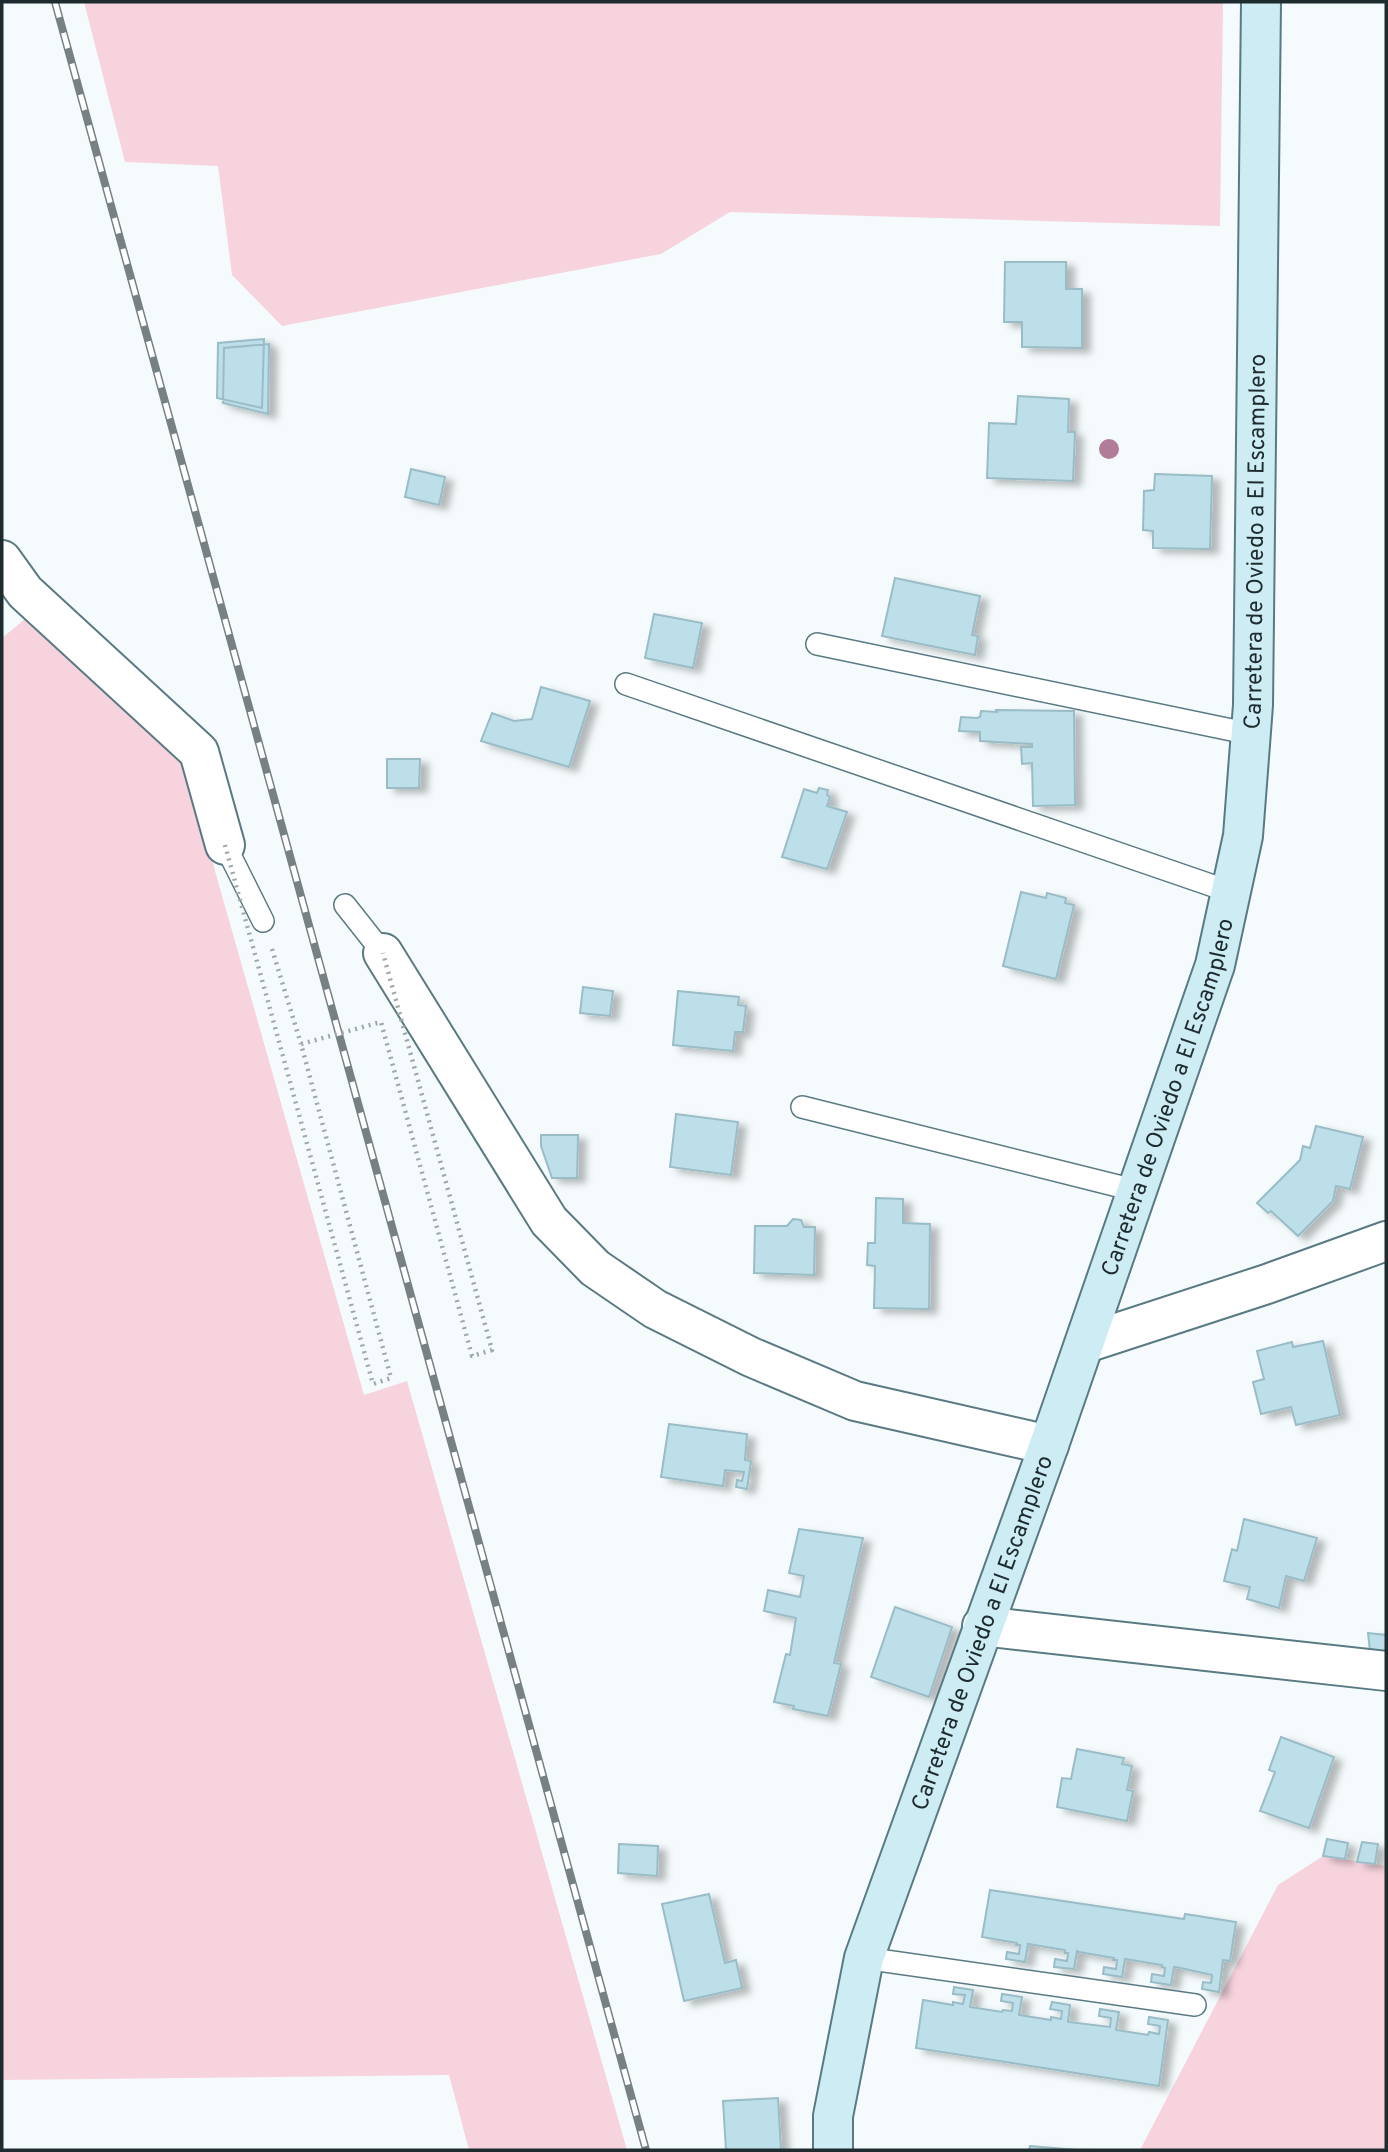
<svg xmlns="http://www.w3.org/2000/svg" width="1388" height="2152" viewBox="0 0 1388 2152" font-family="Overpass,sans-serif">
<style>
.green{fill:#f7d3de}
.building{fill:#bddfe9;stroke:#9abcc6;stroke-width:2;filter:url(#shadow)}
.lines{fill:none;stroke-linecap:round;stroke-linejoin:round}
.lane-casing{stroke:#5a7a83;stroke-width:24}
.street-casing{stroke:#5a7a83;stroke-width:42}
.secondary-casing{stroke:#5a7a83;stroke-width:42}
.path{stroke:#9fa7aa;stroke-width:4.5;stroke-dasharray:2 5;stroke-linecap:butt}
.lane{stroke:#fff;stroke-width:21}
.street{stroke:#fff;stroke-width:38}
.secondary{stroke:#cdecf3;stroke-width:38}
.rail-casing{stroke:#778184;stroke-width:8}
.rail{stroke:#fff;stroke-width:5;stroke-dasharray:16;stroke-linecap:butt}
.path-bridge{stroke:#9fa7aa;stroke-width:4.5;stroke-dasharray:2 5;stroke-linecap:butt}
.tree{fill:#b17c97}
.labels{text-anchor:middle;stroke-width:5;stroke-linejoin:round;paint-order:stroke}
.street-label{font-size:23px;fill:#1e2b2f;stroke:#fff}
</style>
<defs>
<filter id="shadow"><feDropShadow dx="8" dy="4.5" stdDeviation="3.5" flood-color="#0004"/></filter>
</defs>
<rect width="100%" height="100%" fill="#f5fbfd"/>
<path class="green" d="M84,2H1223L1220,226L730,212L661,254L282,326L232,275L218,166L125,162Z
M25,619L192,772L215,871L364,1395L407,1381L627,2150H469L449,2075L2,2080V638Z
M1323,1856L1386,1866V2150H1140L1278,1885Z"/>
<path class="building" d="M1005,262H1066V289H1082V348L1022,347V322H1004Z
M264,339L262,408L217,398L218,343Z
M269,344L268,414L223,403L224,348Z
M1018,396L1069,399L1068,432H1075L1073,481L987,478L989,423L1016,424Z
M411,469L445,477L439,505L405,497Z
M1155,474L1212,476L1210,549L1153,548V531L1143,530L1144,491L1154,490Z
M895,578L980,596L972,635L978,636L975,655L882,636Z
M654,614L702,623L693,668L645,658Z
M541,687L590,701L569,767L481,741L492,713L514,721L532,719Z
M996,710L1074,711L1075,805L1033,806L1032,763L1022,764L1021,747H1032V744L980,741V732L959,731L961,717L977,718L980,717L981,711L997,712Z
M387,759H420L419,788H387Z
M819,788L828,790L827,795L830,797L827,806L847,812L827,869L782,857L804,789L817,793Z
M1021,892L1046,898L1047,893L1066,898L1065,903L1074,905L1056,979L1003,966Z
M583,987L613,991L610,1016L580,1013Z
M678,991L739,997L738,1005L746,1006L743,1032H735L733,1051L673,1045Z
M676,1114L738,1122L731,1175L670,1167Z
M1316,1126L1363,1137L1350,1189L1336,1186L1333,1201L1298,1236L1271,1211L1268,1213L1257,1203L1300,1160L1303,1146L1310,1148Z
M541,1135H578L577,1178H552L541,1146Z
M876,1198L903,1199V1223L930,1224L929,1309L874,1308L875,1266L867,1265L868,1243H875Z
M793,1219L801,1220L804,1227H815L814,1275L754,1273L755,1226H787Z
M1323,1341L1340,1415L1296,1425L1291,1407L1261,1414L1253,1382L1264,1379L1257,1351L1292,1342L1293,1347Z
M669,1424L747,1434L745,1460L751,1461L747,1489L736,1487L737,1480L742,1481L744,1472L725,1470L723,1486L661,1477Z
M1244,1519L1317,1538L1304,1581L1286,1576L1279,1608L1247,1599L1250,1587L1224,1581L1232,1549L1237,1551Z
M799,1529L863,1538L834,1663L841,1664L828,1716L793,1709L794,1706L774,1702L786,1654L790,1655L796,1618L764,1611L768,1590L800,1597L804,1576L789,1573Z
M895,1607L952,1627L929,1697L871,1677Z
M1368,1633L1386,1635V1653L1370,1651Z
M1281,1737L1334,1757L1309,1828L1260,1811L1275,1772L1269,1770Z
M1077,1749L1124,1758L1122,1764L1132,1766L1127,1790L1133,1791L1127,1821L1057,1807L1062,1778L1071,1779Z
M1327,1839L1348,1843L1345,1859L1323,1856Z
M1362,1842L1378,1844L1375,1864L1357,1862Z
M619,1844L658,1846L657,1876L618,1873Z
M990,1890L1184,1919L1185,1914L1236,1922L1230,1961L1223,1960L1219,1992L1202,1989L1203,1982L1211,1983L1212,1975L1176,1967H1174L1171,1985L1151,1982L1152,1974L1164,1976L1165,1968L1162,1967V1965L1125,1959L1122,1977L1103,1974L1104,1967L1116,1969L1117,1960H1113L1114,1958L1079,1952L1077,1951L1074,1969L1054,1967L1055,1959L1067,1961L1068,1953H1065V1950L1028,1944L1025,1962L1006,1959L1007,1952L1019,1954L1020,1945H1016L1017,1943L982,1937Z
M709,1894L725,1963L736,1960L742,1988L684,2001L662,1904Z
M954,1987L973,1990L970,2007L1002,2012L1003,2010L1012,2011L1013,2003L1001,2001L1002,1994L1022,1997L1019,2015L1051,2020V2017L1061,2019L1062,2011L1050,2009L1052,2002L1070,2005L1068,2022L1110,2027L1111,2018L1099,2016L1100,2009L1119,2012L1116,2030L1148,2035L1149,2032L1159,2034L1160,2026L1148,2024L1149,2017L1168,2020L1159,2086L916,2048L923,2000L953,2005V2002L963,2004L965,1995L953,1994Z
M778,2098L781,2150H726L723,2101Z
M1030,2146L1077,2150H1029Z"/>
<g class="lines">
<defs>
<path id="lane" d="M817,644L1251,734
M626,684L1231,892
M225,845L263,921
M345,905L383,953
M802,1107L1138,1191
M864,1958L1195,2005"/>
<path id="street" d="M2,560L25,592L199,752L225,845
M383,953L549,1221L595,1268L655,1309L751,1357L855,1401L1049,1445
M1086,1343L1267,1284L1386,1241
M982,1626L1386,1671"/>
<g id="secondary">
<path id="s1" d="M833,2150V2116L864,1958L1049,1445L1215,965L1243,836L1253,705L1261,2"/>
</g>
</defs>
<use href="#lane" class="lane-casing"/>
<use href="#street" class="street-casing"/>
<use href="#secondary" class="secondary-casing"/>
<path class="path" d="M272,949L301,1044"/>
<use href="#lane" class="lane"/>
<use href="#street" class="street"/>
<use href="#secondary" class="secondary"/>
<defs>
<path id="rail" d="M55,2L646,2150"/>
</defs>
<use href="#rail" class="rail-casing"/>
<use href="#rail" class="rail"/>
<path class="path-bridge" d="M225,845L373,1384L391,1378L301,1044L381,1022L472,1356L492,1350L383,953"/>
</g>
<circle class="tree" cx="1109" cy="449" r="10"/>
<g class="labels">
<g class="street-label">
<text dy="8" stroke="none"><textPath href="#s1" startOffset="1675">Carretera de Oviedo a El Escamplero</textPath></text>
<text dy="8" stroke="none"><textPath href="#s1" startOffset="1108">Carretera de Oviedo a El Escamplero</textPath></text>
<text dy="8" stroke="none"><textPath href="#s1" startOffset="541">Carretera de Oviedo a El Escamplero</textPath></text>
</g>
</g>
<rect width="1388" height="2152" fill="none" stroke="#1e2b2f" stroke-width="7"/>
</svg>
